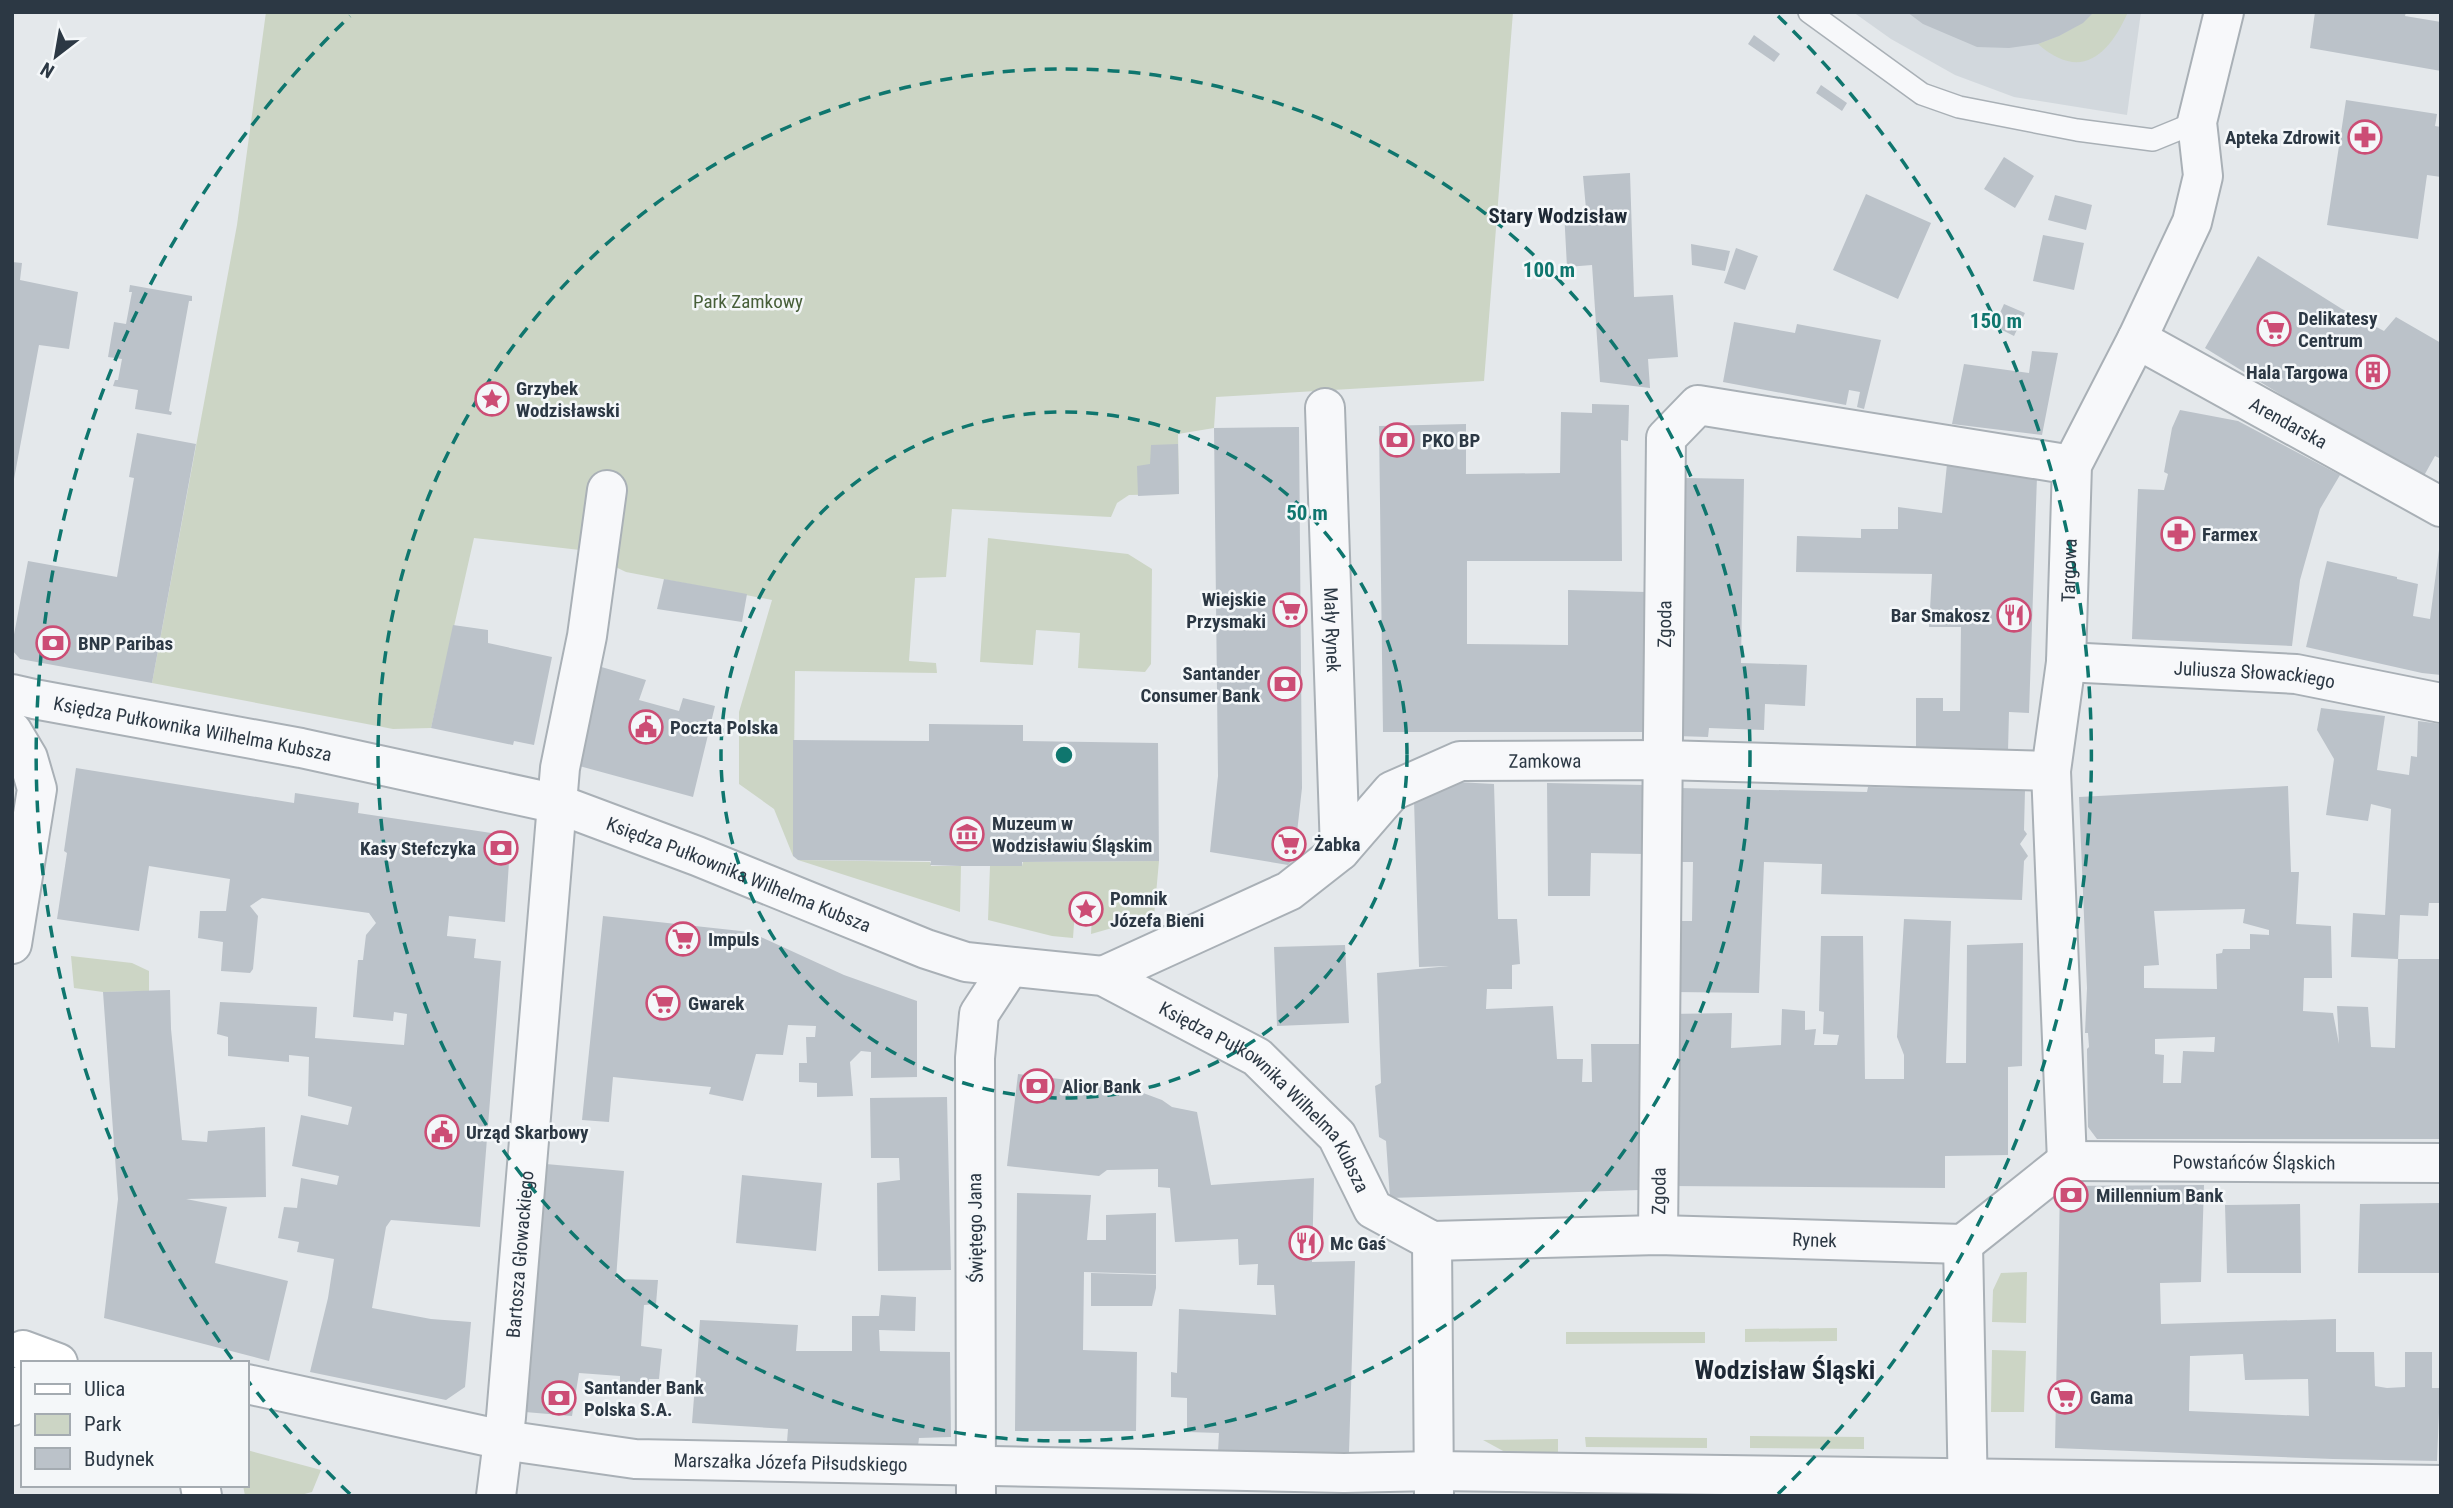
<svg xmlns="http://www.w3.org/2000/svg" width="2453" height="1508" viewBox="0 0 2453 1508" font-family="'Roboto Condensed',sans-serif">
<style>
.built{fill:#d2d8dd}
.green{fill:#ccd5c5}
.building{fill:#bbc2c9;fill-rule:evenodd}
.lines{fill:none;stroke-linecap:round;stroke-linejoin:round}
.lane-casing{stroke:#a9b0b6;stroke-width:24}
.street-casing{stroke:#a9b0b6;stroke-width:42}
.secondary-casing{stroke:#a9b0b6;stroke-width:42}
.lane{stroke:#f7f8fa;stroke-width:21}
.street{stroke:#f7f8fa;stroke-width:38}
.secondary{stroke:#fff;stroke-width:38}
.ring{fill:none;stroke:#0f766e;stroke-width:3.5;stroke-dasharray:12 9}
.labels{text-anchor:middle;stroke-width:5;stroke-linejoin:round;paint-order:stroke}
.poi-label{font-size:19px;font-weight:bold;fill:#2c3844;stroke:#f4f7f9;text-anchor:start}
.park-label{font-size:19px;fill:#475f39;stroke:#f4f7f9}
.street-label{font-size:19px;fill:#2c3844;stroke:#f4f7f9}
.neighbourhood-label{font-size:21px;font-weight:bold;fill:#1e2935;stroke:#f4f7f9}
.district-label{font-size:26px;font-weight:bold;fill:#1e2935;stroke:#f4f7f9}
.centre{fill:#0f766e;stroke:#f4f7f9;stroke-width:3.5}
.ring-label{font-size:21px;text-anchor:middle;font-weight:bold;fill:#0f766e;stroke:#f4f7f9;stroke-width:5;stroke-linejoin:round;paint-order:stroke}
</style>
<rect width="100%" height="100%" fill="#e4e8eb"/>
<path class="built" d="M1853,12H2141L2127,115L2014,97L1955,75L1891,39Z"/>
<path class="green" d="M266,12H1513L1484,381L1216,397L1214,428L1178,434L1179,494L1129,495L1117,503L1111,517L952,509L946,577L915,578L909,661L936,663L937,673L795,671L793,856L774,809L739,784V712L772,600L626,572L580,550L474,538L431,728L393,729L152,683L237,225Z
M2094,12H2128C2109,55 2081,82 2038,44C2059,36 2078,28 2094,12Z
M988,538L1128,554L1152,569L1151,664L1145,672L1078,668L1080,633L1036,630L1033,665L980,662Z
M798,860L930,862L931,866H961L960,912Z
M1159,861L1154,916L1091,934L1093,896L1076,897L1073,938L1052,936L988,920L990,866H1022L1023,862Z
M71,956L132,963L149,971V991L103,992L74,988Z
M2027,1272L2026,1323L1992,1322L1993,1290L2001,1273Z
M1837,1328V1341L1745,1342V1329Z
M1566,1332H1705V1343L1566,1344Z
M1992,1350L2026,1351L2024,1412H1991Z
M1750,1436L1864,1437V1449L1750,1448Z
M1585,1437L1707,1438V1448L1586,1447Z
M1558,1439V1452H1505L1483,1440Z
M247,1450L321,1470L312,1492L297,1496H245L243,1485H247Z"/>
<path class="building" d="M1907,12H2094L2083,23L2059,36L2038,44L2009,48L1977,47L1923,24Z
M2315,12H2406L2405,16L2441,22V71L2310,48Z
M1754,35L1780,54L1774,62L1748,44Z
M1821,85L1847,103L1842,111L1816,93Z
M2346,100L2437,114L2435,126L2441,127V177L2427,175L2418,239L2327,225Z
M2004,157L2034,176L2015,208L1984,189Z
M1630,173L1634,297L1673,295L1678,357L1648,359L1650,388L1600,382L1592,265L1567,267L1564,211L1586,209L1583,176Z
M1866,194L1931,223L1898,299L1833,270Z
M2055,195L2092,205L2086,230L2048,220Z
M2043,235L2084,243L2074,290L2033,281Z
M1691,244L1730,251L1725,271L1692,265Z
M1736,248L1758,256L1745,290L1724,283Z
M2258,256L2342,309L2384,331L2396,317L2441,343V459L2435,456L2421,481L2205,348Z
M12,262L22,263L20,280L78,292L69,349L39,345L14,479Z
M130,285L192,296V301H189L169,411L172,412L171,415L135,409L138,390L113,386L115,380H118L122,359L108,357L114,322L126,324L132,292H129Z
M2004,304L2025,313L2014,336L1994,326Z
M1734,322L1795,333L1797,324L1881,340L1864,409L1857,407L1860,392L1849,390L1846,405L1723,382Z
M2032,351L2058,353L2042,435L1952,424L1964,364L2029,373Z
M1592,404L1629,405L1628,441L1621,440L1622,561H1467V644L1568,645V590L1646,592L1645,732H1383L1379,426L1466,424V474L1560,473L1561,412L1592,413Z
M2180,410L2238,421L2340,475L2320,509L2300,580L2292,646L2132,639L2138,489L2164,490L2168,474L2164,472L2172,428Z
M1299,427L1302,788L1294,859L1288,865L1210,852L1218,776L1214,428Z
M137,433L196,444L152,683L20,659L12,650V645L28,561L117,577L134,478L129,477Z
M1178,444L1179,494L1138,496L1137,466L1150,464L1151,445Z
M1947,464L2037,476L2029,713L2009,712L2008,751L1916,749V698H1943V711H1960L1961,627H1929L1932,574L1796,572L1797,536L1861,538V529H1898V507L1942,513Z
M1684,478L1744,479L1741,663L1807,665L1805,706L1765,704L1764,730L1709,728L1708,737L1677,736Z
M2439,550L2441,675L2422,673L2306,647L2327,561L2397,577V579L2418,584L2413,616L2430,619Z
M664,579L747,594L742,622L657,609Z
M453,625L488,630V643L552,657L534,745L514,741L513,745L431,728Z
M598,666L646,680L639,700L679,711L683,698L715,706L693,797L572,764Z
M2321,708L2385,716L2377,770L2409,775L2411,756L2417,757L2418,721L2441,724V903H2429L2428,916L2400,915L2398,959L2351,957L2353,913L2385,915L2391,809L2371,804L2368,821L2326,815L2334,759L2317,730Z
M929,724L1023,725V741L1158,743L1159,861L1022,862V866H961L930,865L931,861L798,860L793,856V740L929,741Z
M76,768L294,803L295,793L359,803L358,813L498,834L510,847L505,922L449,916L447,936L476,939L474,958L501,961L480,1227L391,1220L386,1227L372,1308L431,1319L471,1322L465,1387L446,1400L310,1372L328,1298L334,1259L297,1252L299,1242L278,1238L284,1207L297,1208L301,1178L337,1185L339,1176L292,1166L301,1115L348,1125L352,1107L308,1096L309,1057L289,1055V1062L228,1056V1037L217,1034L220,1002L317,1007L315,1038L404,1045L407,1014L394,1012L393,1021L353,1017L358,960H363L366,935L376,923L369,913L262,898L250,906L258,916L253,969L250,973L221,971L223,942L198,938L200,911H226L230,879L149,866L139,931L57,919L67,853L64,851Z
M1457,782L1494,784L1498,919H1517L1520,964L1512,965V989H1487L1486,1009L1553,1006L1557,1059H1583L1582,1082H1592L1591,1044H1640V1190L1390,1198L1386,1141L1379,1137L1375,1086L1381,1083L1377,973L1449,966L1419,967L1414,800Z
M1547,783L1644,785L1645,854L1591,853L1590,896H1548Z
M2288,786L2291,872H2299L2296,924L2331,926L2332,978H2304L2303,1011L2333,1013L2339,1044L2337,1006L2368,1007L2371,1047L2395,1048L2398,959H2441V1139H2097L2088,1127L2087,1049L2089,1047L2088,1033H2085L2087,988L2079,797ZM2245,909L2243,923L2269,930V935L2250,934V949H2223L2222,953L2216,954L2217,989L2144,988V966L2159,965L2154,911ZM2215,1037L2214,1052L2183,1051L2181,1083H2163L2164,1055L2155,1054V1039Z
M1868,787L2025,790L2024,830L2027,834L2020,844L2028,856L2024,861L2022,900L1821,894L1822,864L1764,862L1759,993L1674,992L1675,921H1692L1693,862H1679V788L1867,792Z
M603,916L750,932L844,975L917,1001V1077L871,1078V1052L861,1051L850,1062L853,1096L817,1097V1083L799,1082V1063H807L806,1037H815L816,1026L788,1025L783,1055L756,1054L743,1101L709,1094L711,1087L613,1077L609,1122L582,1120Z
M1904,919L1951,921L1946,1063H1966L1967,945L2023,943L2022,1066L2008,1067V1155L1945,1156V1188L1670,1186L1669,1014L1732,1013L1731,1048L1781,1045L1782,1009L1805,1011V1030L1816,1029L1814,1045H1837L1839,1035L1823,1034L1824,1012L1819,1011L1821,936H1863L1865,1079H1904V1055L1897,1037Z
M1345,945L1349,1023L1277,1026L1274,947Z
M170,990L171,1029L182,1140L207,1142L208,1131L265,1127L266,1197L186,1199L227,1207L215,1263L288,1281L269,1361L104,1318L118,1199L103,992Z
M1018,1074L1127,1087L1162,1100L1172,1107L1197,1112L1211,1185L1314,1178L1312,1262L1355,1261L1349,1452H1218L1219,1433L1187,1432V1398L1171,1397V1372L1177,1373L1179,1309L1276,1315L1274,1285H1257L1258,1264L1239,1265L1238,1239L1175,1242L1170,1188L1158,1187V1169L1107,1170L1099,1176L1007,1166Z
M947,1097L951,1270L878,1271L877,1183L900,1180L899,1158H871L870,1098Z
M546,1164L624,1171L616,1279L658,1280L656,1304L644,1305L641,1346L662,1349L659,1379H649L648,1388L620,1386V1376L579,1373L572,1416L525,1412Z
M742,1175L822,1183L816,1251L736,1243Z
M2204,1185L2201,1282L2160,1283L2161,1324L2336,1319V1352H2374L2375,1386L2387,1388L2405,1387V1352H2432V1388H2440L2437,1461L2333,1459L2055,1448L2060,1186ZM2243,1354L2245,1380L2308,1379L2309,1416L2189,1411L2190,1356Z
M1017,1193L1091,1195L1087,1240H1106V1215L1156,1213V1274L1084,1272L1083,1350L1137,1352L1136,1431H1015Z
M2441,1203V1273H2358L2360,1204Z
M2300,1204L2301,1273H2227L2225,1205Z
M1091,1273L1156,1275V1288L1152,1306H1091Z
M881,1295L916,1297L915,1331L879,1330L880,1351L950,1352L951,1437L919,1438L918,1446L787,1442L788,1429L692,1423L700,1320L798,1325L796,1351H852V1316H879Z"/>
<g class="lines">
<defs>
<path id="lane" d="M1809,12L1922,94L1959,107L2077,130L2153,140L2197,122"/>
<g id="street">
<path id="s1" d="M2137,339L2441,507"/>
<path id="s2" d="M1325,408L1340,851"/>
<path id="s3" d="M2066,662L2296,674L2441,703"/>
<path id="s4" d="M12,694L34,699L301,748L558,804L697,856L926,949L966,962L1103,976L1257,1057L1337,1136L1373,1209L1432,1241L1658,1235L1963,1244"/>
<path d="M12,731L28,758L37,789L12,944"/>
<path id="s5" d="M1103,976L1289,891L1340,851L1392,791L1460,761L1662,760L2051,771"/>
<path id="s6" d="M2067,1161L2051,771L2066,662L2072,465L2137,339L2192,222L2203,176L2197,122L2224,12"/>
<path id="s7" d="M2067,1161L2441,1163"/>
<path id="s8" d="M1658,1235L1666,438L1698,405L2072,465"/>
<path d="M1432,1241L1434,1495"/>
<path d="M1963,1244L1968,1496"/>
<path d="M1963,1244L2067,1161"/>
<path id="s9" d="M247,1384L503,1440L635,1459L1344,1473L1434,1471L2441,1485"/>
<path id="s10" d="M496,1496L506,1417L560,768L587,636L607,490"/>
<path d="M976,1496L975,1058L979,1014L1009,968"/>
</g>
<path id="secondary" d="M23,1350L58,1363
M12,1406L23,1385
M200,1485L202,1496"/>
</defs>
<use href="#lane" class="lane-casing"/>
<use href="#street" class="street-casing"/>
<use href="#secondary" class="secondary-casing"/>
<use href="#lane" class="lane"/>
<use href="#street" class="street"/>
<use href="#secondary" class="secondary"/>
</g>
<g class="ring">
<circle cx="1064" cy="755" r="343"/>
<circle cx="1064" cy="755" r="686"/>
<path d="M350 1494A1028 1028 0 0 1 248 1381M232 1359A1028 1028 0 0 1 350 16M1778 16A1028 1028 0 0 1 1778 1494"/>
</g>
<defs>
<symbol id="pharmacy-ring" viewBox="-11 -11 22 22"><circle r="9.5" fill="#f4f7f9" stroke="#cc4d75" stroke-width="1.5"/><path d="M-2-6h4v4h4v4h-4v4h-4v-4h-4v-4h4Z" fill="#cc4d75"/></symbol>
<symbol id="supermarket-ring" viewBox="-11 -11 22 22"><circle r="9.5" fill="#f4f7f9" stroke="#cc4d75" stroke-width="1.5"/><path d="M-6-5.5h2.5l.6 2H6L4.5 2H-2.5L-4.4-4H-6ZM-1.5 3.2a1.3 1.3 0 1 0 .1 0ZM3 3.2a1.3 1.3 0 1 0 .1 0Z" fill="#cc4d75"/></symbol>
<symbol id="building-ring" viewBox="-11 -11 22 22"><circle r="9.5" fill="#f4f7f9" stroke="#cc4d75" stroke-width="1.5"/><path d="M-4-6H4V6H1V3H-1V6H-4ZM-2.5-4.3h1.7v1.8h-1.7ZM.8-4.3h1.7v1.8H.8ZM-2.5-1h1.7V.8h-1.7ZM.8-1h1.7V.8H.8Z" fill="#cc4d75"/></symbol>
<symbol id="sight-ring" viewBox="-11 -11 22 22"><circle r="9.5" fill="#f4f7f9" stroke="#cc4d75" stroke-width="1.5"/><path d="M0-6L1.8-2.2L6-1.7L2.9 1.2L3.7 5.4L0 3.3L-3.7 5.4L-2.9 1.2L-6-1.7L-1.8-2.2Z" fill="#cc4d75"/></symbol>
<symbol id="bank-ring" viewBox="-11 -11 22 22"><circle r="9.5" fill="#f4f7f9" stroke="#cc4d75" stroke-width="1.5"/><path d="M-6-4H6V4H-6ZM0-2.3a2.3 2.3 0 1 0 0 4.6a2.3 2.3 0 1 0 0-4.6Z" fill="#cc4d75"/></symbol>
<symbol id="restaurant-ring" viewBox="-11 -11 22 22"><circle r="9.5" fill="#f4f7f9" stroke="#cc4d75" stroke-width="1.5"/><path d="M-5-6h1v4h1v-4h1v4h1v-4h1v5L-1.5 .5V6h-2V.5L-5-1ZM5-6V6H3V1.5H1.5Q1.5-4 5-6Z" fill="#cc4d75"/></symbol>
<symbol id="civic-ring" viewBox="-11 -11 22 22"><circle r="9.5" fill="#f4f7f9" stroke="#cc4d75" stroke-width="1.5"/><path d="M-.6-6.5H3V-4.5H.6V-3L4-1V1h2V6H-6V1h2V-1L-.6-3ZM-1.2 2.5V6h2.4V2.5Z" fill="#cc4d75"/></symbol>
<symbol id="museum-ring" viewBox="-11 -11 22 22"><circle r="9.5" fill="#f4f7f9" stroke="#cc4d75" stroke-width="1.5"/><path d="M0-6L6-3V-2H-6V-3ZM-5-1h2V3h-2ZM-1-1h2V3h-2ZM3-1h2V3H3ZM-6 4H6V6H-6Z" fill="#cc4d75"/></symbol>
</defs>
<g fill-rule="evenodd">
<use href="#pharmacy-ring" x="2346" y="118" width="38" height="38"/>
<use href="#supermarket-ring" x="2255" y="310" width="38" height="38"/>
<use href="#building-ring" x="2354" y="353" width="38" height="38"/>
<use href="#sight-ring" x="473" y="380" width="38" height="38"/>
<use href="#bank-ring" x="1378" y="421" width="38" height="38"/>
<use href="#pharmacy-ring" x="2159" y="515" width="38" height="38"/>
<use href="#supermarket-ring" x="1271" y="591" width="38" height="38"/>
<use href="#restaurant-ring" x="1995" y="596" width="38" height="38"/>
<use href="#bank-ring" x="34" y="624" width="38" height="38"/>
<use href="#bank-ring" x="1266" y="665" width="38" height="38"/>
<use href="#civic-ring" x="627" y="708" width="38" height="38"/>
<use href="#museum-ring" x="948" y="815" width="38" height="38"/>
<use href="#supermarket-ring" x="1270" y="825" width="38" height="38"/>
<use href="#bank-ring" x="482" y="829" width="38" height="38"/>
<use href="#sight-ring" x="1067" y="890" width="38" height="38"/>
<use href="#supermarket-ring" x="664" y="920" width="38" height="38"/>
<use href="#supermarket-ring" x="644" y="984" width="38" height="38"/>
<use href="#bank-ring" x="1018" y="1067" width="38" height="38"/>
<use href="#civic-ring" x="423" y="1113" width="38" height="38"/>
<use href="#bank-ring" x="2052" y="1176" width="38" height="38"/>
<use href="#restaurant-ring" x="1287" y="1224" width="38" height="38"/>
<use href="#supermarket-ring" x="2046" y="1378" width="38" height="38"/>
<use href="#bank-ring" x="540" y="1379" width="38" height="38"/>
</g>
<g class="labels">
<g class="poi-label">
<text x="2340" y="144" text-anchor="end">Apteka Zdrowit</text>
<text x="2298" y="325">Delikatesy<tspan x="2298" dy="22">Centrum</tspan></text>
<text x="2348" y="379" text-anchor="end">Hala Targowa</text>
<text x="516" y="395">Grzybek<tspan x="516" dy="22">Wodzisławski</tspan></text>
<text x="1422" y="447">PKO BP</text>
<text x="2202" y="541">Farmex</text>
<text x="1266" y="606" text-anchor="end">Wiejskie<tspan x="1266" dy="22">Przysmaki</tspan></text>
<text x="1990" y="622" text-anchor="end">Bar Smakosz</text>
<text x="78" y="650">BNP Paribas</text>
<text x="1260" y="680" text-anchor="end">Santander<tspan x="1260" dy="22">Consumer Bank</tspan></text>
<text x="670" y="734">Poczta Polska</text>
<text x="992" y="830">Muzeum w<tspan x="992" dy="22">Wodzisławiu Śląskim</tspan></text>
<text x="1314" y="851">Żabka</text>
<text x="476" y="855" text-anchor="end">Kasy Stefczyka</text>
<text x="1110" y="905">Pomnik<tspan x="1110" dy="22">Józefa Bieni</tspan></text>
<text x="708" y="946">Impuls</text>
<text x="688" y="1010">Gwarek</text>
<text x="1062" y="1093">Alior Bank</text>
<text x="466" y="1139">Urząd Skarbowy</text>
<text x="2096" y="1202">Millennium Bank</text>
<text x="1330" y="1250">Mc Gaś</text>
<text x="584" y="1394">Santander Bank<tspan x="584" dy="22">Polska S.A.</tspan></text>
<text x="2090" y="1404">Gama</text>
</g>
<g class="park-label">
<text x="748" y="308">Park Zamkowy</text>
</g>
<g class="street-label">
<text dy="7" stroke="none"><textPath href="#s1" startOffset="173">Arendarska</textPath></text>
<text dy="7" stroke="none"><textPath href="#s6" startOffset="592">Targowa</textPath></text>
<text dy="7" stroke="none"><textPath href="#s8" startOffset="611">Zgoda</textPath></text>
<text dy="7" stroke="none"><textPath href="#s2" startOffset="222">Mały Rynek</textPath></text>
<text dy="7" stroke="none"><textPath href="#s3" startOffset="189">Juliusza Słowackiego</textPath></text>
<text dy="7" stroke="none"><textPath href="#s4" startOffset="184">Księdza Pułkownika Wilhelma Kubsza</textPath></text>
<text dy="7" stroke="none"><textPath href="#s5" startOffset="508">Zamkowa</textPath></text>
<text dy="7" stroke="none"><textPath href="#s4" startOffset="751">Księdza Pułkownika Wilhelma Kubsza</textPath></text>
<text dy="7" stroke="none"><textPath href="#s4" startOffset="1339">Księdza Pułkownika Wilhelma Kubsza</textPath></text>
<text dy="7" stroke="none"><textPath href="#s7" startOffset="187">Powstańców Śląskich</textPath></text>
<text dy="7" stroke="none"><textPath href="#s8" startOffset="44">Zgoda</textPath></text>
<text transform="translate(975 1228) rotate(-91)" y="7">Świętego Jana</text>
<text dy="7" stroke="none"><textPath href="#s4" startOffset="1950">Rynek</textPath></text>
<text dy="7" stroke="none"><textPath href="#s10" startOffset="243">Bartosza Głowackiego</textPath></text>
<text dy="7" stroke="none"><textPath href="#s9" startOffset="551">Marszałka Józefa Piłsudskiego</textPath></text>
</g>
<g class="neighbourhood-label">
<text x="1558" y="223">Stary Wodzisław</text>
</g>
<g class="district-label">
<text x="1785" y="1379">Wodzisław Śląski</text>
</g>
</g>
<circle cx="1064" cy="755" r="10" class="centre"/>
<g class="ring-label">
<text x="1549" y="277">100 m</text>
<text x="1996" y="328">150 m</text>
<text x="1307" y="520">50 m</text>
</g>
<rect width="2453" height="1508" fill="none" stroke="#2c3844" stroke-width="28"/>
<rect x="21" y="1361" width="228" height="126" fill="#f4f7f9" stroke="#a4abb1" stroke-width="2"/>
<rect x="35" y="1384" width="35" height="10" fill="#ffffff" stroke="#a4abb1" stroke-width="2"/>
<text x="84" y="1396" font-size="21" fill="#2c3844">Ulica</text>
<rect x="35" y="1414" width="35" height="21" fill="#ccd5c5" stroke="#a4abb1" stroke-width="2"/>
<text x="84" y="1431" font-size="21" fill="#2c3844">Park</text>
<rect x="35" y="1448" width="35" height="21" fill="#bbc2c9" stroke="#a4abb1" stroke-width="2"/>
<text x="84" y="1466" font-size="21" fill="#2c3844">Budynek</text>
<g transform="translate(56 56) rotate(211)" stroke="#f4f7f9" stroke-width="5" paint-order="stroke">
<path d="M0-5L12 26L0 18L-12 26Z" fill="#2c3844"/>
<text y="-10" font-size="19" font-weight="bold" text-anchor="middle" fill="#2c3844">N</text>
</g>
</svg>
